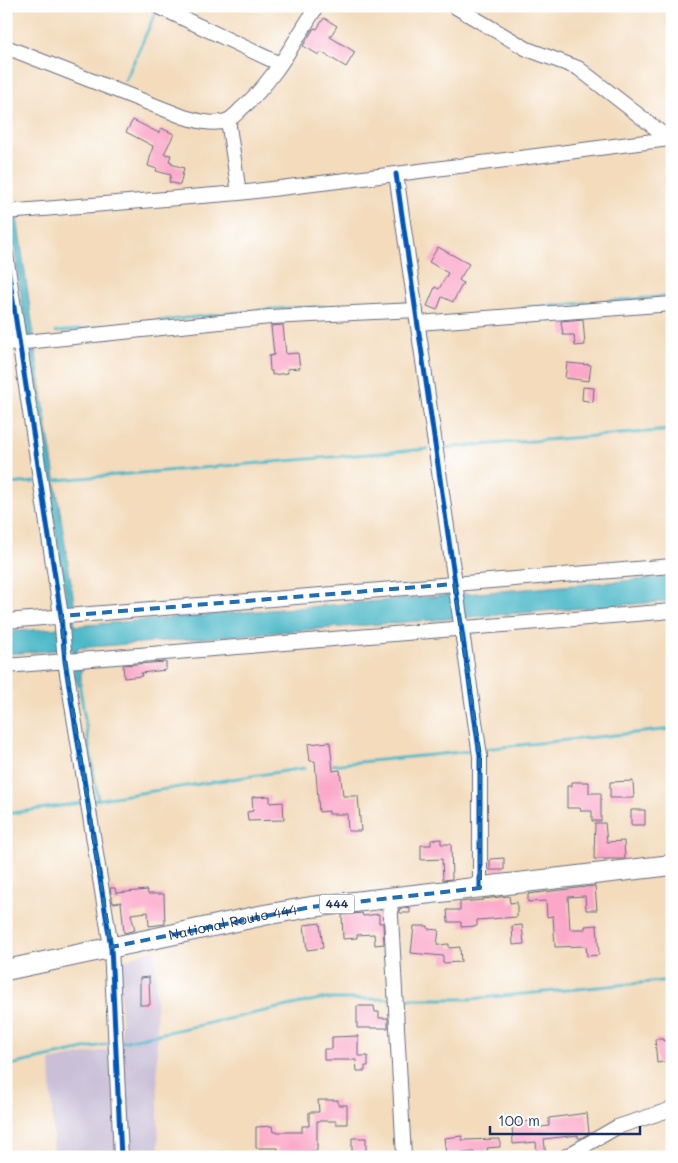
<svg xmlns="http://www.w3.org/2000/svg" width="678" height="1163" viewBox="0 0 678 1163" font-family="Mali,sans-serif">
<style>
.industrial{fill:#c9bfd7}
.water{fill:#4cb8c8;stroke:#347493}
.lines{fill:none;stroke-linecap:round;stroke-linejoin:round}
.stream{stroke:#4cb8c8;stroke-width:3}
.building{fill:#fba7c8}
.minor-casing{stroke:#676b7f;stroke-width:16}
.highway-casing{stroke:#676b7f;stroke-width:22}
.minor{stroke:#fff;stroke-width:14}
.highway{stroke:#fff;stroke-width:20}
.cycleway-casing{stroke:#fff;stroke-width:8}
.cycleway{stroke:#0057b8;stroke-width:5}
.marked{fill:none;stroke:#1f6fb2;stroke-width:4;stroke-dasharray:10 6;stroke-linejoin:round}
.labels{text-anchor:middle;stroke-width:4;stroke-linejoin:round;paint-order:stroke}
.shield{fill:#fff;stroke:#5f6d8e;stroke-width:1}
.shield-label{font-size:12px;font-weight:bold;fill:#1b2f5e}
.street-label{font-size:14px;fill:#1b2f5e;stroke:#fff}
</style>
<rect width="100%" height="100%" fill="#fff"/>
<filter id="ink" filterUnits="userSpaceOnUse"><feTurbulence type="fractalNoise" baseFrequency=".02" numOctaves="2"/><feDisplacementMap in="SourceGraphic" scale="10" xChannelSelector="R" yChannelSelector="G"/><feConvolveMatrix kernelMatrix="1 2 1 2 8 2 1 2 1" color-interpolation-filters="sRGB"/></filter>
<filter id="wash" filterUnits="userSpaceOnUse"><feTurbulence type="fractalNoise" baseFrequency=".0096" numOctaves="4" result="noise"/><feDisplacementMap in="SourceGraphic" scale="20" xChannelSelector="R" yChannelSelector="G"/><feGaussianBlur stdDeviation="1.12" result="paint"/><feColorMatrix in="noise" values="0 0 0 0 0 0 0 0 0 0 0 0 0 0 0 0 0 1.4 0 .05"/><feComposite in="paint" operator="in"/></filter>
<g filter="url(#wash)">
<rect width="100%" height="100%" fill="#f3dbbc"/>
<path class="industrial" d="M155,949L159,1157H54L50,1061L122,1047L119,962Z"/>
<path class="water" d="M17,217L34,336L27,337L10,218Z
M35,348L75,609L73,610L75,626L672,577V601L77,648L78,663L81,666V685L78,686C72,673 74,663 73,649L6,654V632L71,627L70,609H68L28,349Z"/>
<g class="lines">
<path class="stream" d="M125,81L156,12
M6,205L53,201
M523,308L672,296
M56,332L270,309L410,303
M6,337L13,336
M442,448L672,430
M45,481L428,449
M6,484L35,482
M79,682L98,800
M483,749L672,729
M330,765L471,751
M94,800L305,768
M6,814L80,803
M401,999H470L672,980
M122,1042L320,999H389
M6,1066L107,1044"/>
</g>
<g id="blocks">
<path class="building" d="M324,18L337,26L330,37L355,52L346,67L321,52L319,55L303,46L314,28L317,29Z
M133,120L159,133L161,128L174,134L164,154L171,155L169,161L172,162L171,164L184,168L180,185L169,182L171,175L156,171L157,169L148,166L153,146L126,132Z
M438,247L469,264L459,280L463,283L453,302L442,297L437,310L427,306L435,287L439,289L448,273L429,262Z
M583,319L585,345L575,346L574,335H563L561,321Z
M283,325L286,354L298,353L300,368L287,369L288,373L272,375V371H270L269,356L274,355L271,326Z
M567,363L591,365L589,381L565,378Z
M583,387L594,388L593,402L582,400Z
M166,662V670L141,673L142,676L124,678L123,665Z
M330,742L333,771L340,770L343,796H358L361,831H348L347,814H329V811L319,812L315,761H310L308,744Z
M633,781L634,798H610V782Z
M572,782H589V793H601V821H592V811H581L580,808H567V786H572Z
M270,796V803L283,802L284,820L248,821L247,812L253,811L252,797Z
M631,810H645V825H631Z
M595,823H605L607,842L624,841L625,859H594Z
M441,839V844H451L452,879L443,880L442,859L421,860V845H431V840Z
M504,858V870H490V859Z
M595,886L597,910H586L585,896L568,897L570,929H585V926L597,925L599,955L587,956L586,946L555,947L553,916L547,917L546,901L528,902V894Z
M110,888H115L116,893L147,890L148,894H164L165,924L149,926L148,912L131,914L135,930L124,933L121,902L113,903Z
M509,896L510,903L517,902V917L477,920V926L461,927V922H448L447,910H460V902L483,900V899Z
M410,907V913H400L399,909Z
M362,913L363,916L379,914V923H383L384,944L375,945L374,934L357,935V938L343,939L342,915Z
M320,923L323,948L307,950L304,925Z
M522,925L524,944L513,945L512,926Z
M414,926H428V929L439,930L437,945L449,944V948L460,947L461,962L443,963V956L411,953Z
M149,977L150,1005H140V978Z
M357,1006H374L375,1012H379V1018H388V1028H357Z
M358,1036V1056H368V1066H365V1071H357L356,1060H324V1049H332V1037Z
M655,1039H663V1041L672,1040V1061L657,1063Z
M318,1100H338V1105H347V1124H336V1121H317V1151L278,1153V1148H256V1127L272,1126L273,1132H302V1126H309V1112H319Z
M587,1113L589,1133L581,1138H578V1135L544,1139L546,1157H537L536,1142L513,1144L512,1123L533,1121L534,1128L549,1126V1118Z
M462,1136V1140L500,1139V1147L487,1148L488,1157H475L474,1152L446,1155L444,1138Z
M352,1138H366V1157H352Z"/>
</g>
</g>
<g filter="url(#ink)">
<use href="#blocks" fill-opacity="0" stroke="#676b7f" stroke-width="1"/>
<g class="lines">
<defs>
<path id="minor" d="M157,6L280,64
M454,6L527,49L578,68L672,141
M6,47L184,117C198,121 212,125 226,121C232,119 237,113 241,109C274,81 294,42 317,6
M228,120L239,193
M396,174L480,756V888
M6,212L239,193L396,174L669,139
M6,255L61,616L65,661L111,947L121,1157
M418,323L672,304
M6,344L270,317L416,310
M6,621L672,566
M6,666L672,611
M390,898L404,1157
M565,1157L617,1127L672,1109"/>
<g id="highway">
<path id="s1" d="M6,970L264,915L311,907L672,865"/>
</g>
</defs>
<use href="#minor" class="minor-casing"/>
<use href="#highway" class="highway-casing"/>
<use href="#minor" class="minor"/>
<use href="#highway" class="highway"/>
<defs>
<path id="cycleway" d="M396,174L480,756V888
M6,255L61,616L65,661L111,947L121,1157"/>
</defs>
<use href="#cycleway" class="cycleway-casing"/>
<use href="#cycleway" class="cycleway"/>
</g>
</g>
<path class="marked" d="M454,584L480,756V888L311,907L111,947L65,661L61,616Z"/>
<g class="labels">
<rect class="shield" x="319.5" y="894.5" width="35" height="19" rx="4"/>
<g class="shield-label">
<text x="337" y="908">444</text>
</g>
<g class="street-label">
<text dy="5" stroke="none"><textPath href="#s1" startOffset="232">National Route 444</textPath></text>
</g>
</g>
<rect width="678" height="1163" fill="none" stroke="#fff" stroke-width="25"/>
<path d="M490 1126v8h150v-8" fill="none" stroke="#1b2f5e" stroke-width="2.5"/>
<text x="498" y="1126" font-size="15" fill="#1b2f5e" stroke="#ffffff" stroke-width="4" paint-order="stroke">100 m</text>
</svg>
